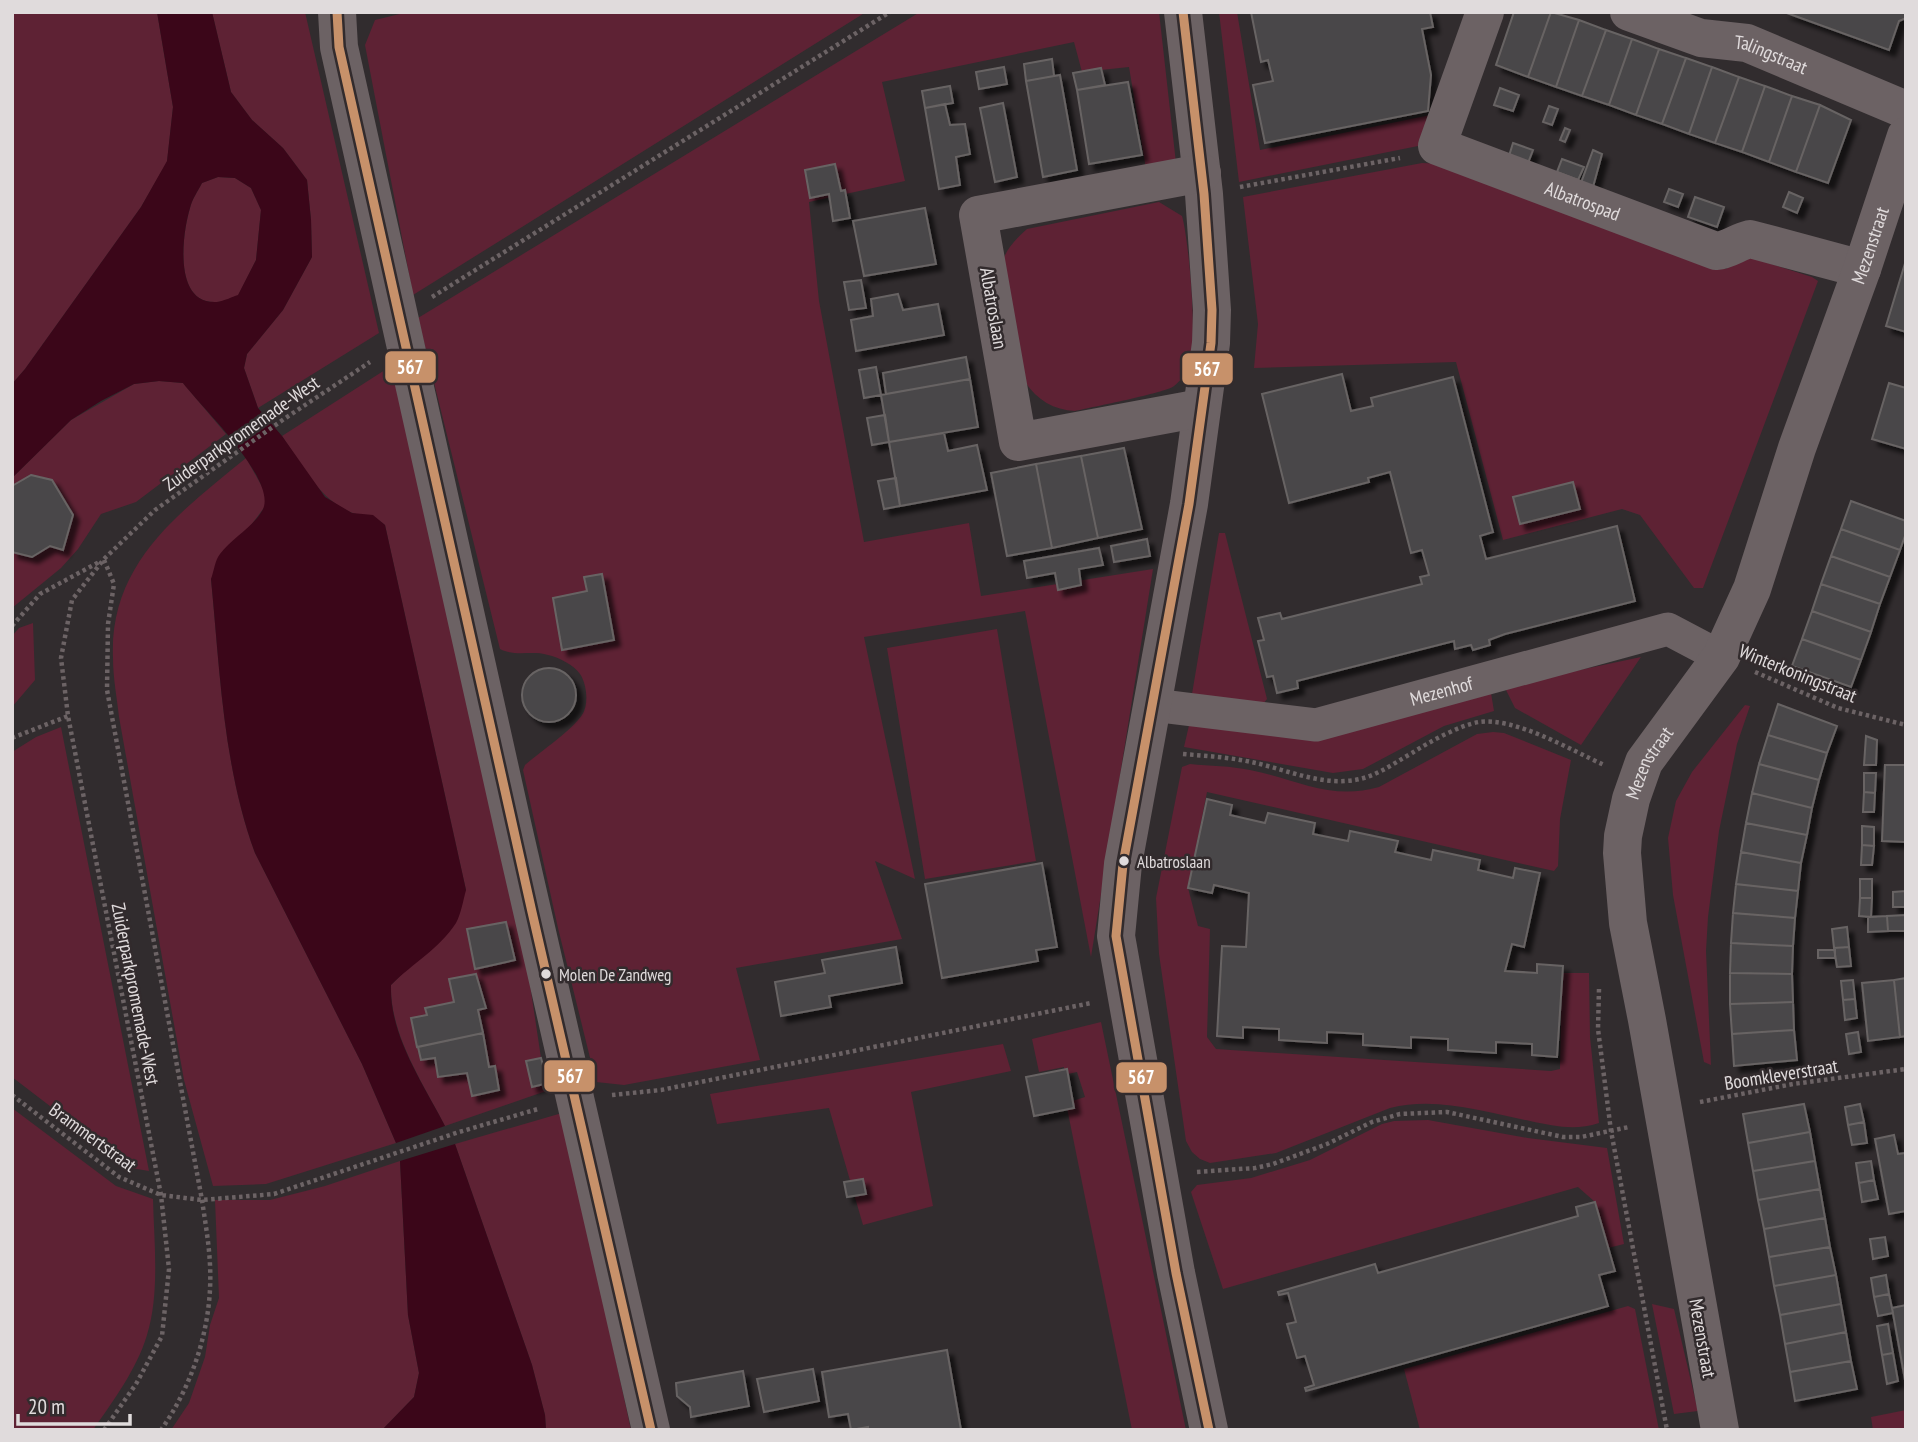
<svg xmlns="http://www.w3.org/2000/svg" width="1918" height="1442" viewBox="0 0 1918 1442" font-family="'PT Sans Narrow',sans-serif">
<style>
.green{fill:#5e2234}
.water{fill:#3b0619;fill-rule:evenodd}
.building{fill:#4a4748;stroke:#676464;stroke-width:2;filter:url(#shadow)}
.lines{fill:none;stroke-linecap:round;stroke-linejoin:round}
.path{stroke:#6c6365;stroke-width:4.5;stroke-dasharray:3.5 3.5;stroke-linecap:butt}
.pedestrian{stroke:#6c6264;stroke-width:33}
.minor{stroke:#6c6264;stroke-width:38}
.bus-1-casing{stroke:#322b2d;stroke-width:14}
.bus-1{stroke:#c7916a;stroke-width:9}
.bus-dot{fill:#e0dbdc;stroke:#322b2d;stroke-width:2.5}
.labels{text-anchor:middle;stroke-width:5;stroke-linejoin:round;paint-order:stroke}
.bus-label{font-size:17px;fill:#e0dbdc;stroke:#322b2d;text-anchor:start}
.street-label{font-size:19px;fill:#e0dbdc;stroke:#322b2d}
.line-badge{stroke:#322b2d;stroke-width:2.5}
.badge-label{font-size:19px;text-anchor:middle;font-weight:bold;fill:#fff}
</style>
<defs>
<filter id="shadow"><feDropShadow dx="6" dy="6" stdDeviation="2" flood-color="#0009"/></filter>
</defs>
<rect width="100%" height="100%" fill="#312c2e"/>
<path class="green" d="M12,12H157L173,107L167,162L141,207L25,369L12,384Z
M212,12H305L379,333L258,408L244,368L247,354L283,310L312,257L311,220L307,180L283,148L252,120L231,92Z
M408,12H866L413,295L365,45L375,20Z
M920,12H1159L1176,163L1146,169L1129,67L1082,72L1074,42L882,82L905,181L809,202L819,301L864,542L969,523L981,596L1153,569L1091,957L1025,611L864,637L915,879L875,861L902,939L736,968L760,1060L624,1085L596,1082L558,928L523,770L525,765C540,752 571,731 582,715C589,705 587,684 580,674C574,665 558,657 548,655C532,650 515,657 500,649L418,318Z
M1219,12H1237L1260,150L1440,113L1428,144L1239,182Z
M1422,163L1462,165L1726,269L1737,257L1746,256L1812,277L1818,281L1703,588H1694L1640,515L1622,509L1503,540L1456,362L1254,368L1258,324L1243,197Z
M218,177L235,178L251,188L261,210L256,260L238,296C232,297 224,302 217,302C173,305 182,234 190,208C192,199 198,191 202,183Z
M1159,202L1182,216C1189,240 1199,350 1188,370C1185,375 1178,383 1174,386C1165,393 1092,407 1075,411C1054,410 1037,400 1025,382C1021,377 1001,271 1002,264C1005,249 1017,238 1027,229Z
M388,368L400,375L518,905L546,1091L445,1126C423,1083 390,1035 391,985L405,971L466,890L385,525C368,511 366,518 350,512C318,498 301,463 282,436Z
M159,381L183,383L226,434L136,502L101,514L78,549L61,568L12,608V478L71,420L134,384Z
M246,458L265,492L266,505L211,579C220,670 223,766 255,853L362,1064L396,1143L266,1184L213,1186L184,1080L119,717C117,698 113,678 113,658C109,563 180,512 246,458Z
M1219,533H1225L1267,699L1257,711L1192,694Z
M33,623L35,680L12,707V636L19,628Z
M997,629L1036,861L925,879L887,648Z
M1641,657L1581,745L1515,708L1506,690L1509,685Z
M1491,693L1494,711L1444,726L1363,769L1333,773L1184,747L1190,721Z
M1745,705L1750,706L1737,744L1719,831L1708,917L1706,951L1711,1065L1704,1062L1673,895L1668,838L1676,801L1692,772Z
M61,727L149,1171L131,1168L12,1077V752L36,737Z
M1493,732L1504,733L1571,760L1560,819L1558,866L1554,871L1207,792L1188,888L1198,926L1210,929L1207,1037L1216,1049L1551,1071L1560,1069L1562,973H1589L1590,1037L1599,1123C1575,1131 1554,1126 1530,1121C1484,1112 1437,1096 1390,1108L1276,1153L1210,1163L1200,1159L1192,1152L1186,1141L1159,954L1156,898L1182,767L1190,764C1210,766 1231,766 1250,770C1297,779 1330,801 1379,787L1477,734Z
M1101,1022L1186,1430H1132L1066,1103L1085,1097L1077,1072L1064,1075V1067L1039,1072L1032,1039Z
M1003,1044L1011,1071L911,1092L933,1206L863,1225L829,1108L717,1124L710,1094Z
M12,1108L116,1186L153,1199C154,1243 160,1293 147,1335C137,1369 113,1401 93,1430H12Z
M562,1113L631,1430H546L545,1415L532,1365L455,1144Z
M1428,1120L1528,1138L1607,1148L1624,1244L1608,1248L1595,1202L1578,1187L1223,1289L1191,1192L1197,1185L1251,1178L1310,1160L1382,1124L1394,1121Z
M400,1161L408,1315L419,1373L414,1397L382,1430H171L189,1403L205,1357L210,1325L219,1298L215,1200H270L325,1186Z
M1652,1304L1674,1309L1698,1411L1674,1414Z
M1628,1306L1635,1309L1659,1430H1420L1404,1369Z
M1906,1410V1430H1873L1871,1417Z"/>
<path class="water" d="M157,12H212L231,92L252,120L283,148L307,180L311,220L312,257L283,310L247,354L244,368L258,408L282,436L325,497L352,513L373,515L385,525L466,890C463,901 461,914 456,923C439,949 413,963 391,985C389,1035 423,1083 445,1126L396,1143L362,1064L255,853C223,766 220,670 211,579C214,571 215,560 220,554C232,538 252,528 262,511C280,482 201,407 183,383L159,381L134,384L101,401L71,420L12,478V384L25,369L141,207L167,161L173,107ZM218,177L235,178L251,188L261,210L256,260L238,295C232,297 224,301 217,302C173,305 182,234 190,208C192,199 198,191 202,183Z
M455,1144L532,1365L545,1415L546,1430H382L414,1397L419,1373L408,1315L400,1161Z"/>
<path class="building" d="M1251,12H1430L1433,27L1422,29L1431,75L1428,111L1265,143L1253,85L1273,81L1268,60L1261,62Z
M1514,12H1551L1528,77L1496,65Z
M1551,12L1579,20L1556,87L1528,77Z
M1784,12H1906V18L1899,21L1889,50Z
M1579,20L1606,30L1582,96L1556,87Z
M1606,30L1632,39L1609,105L1582,96Z
M1632,39L1659,49L1636,115L1609,105Z
M1659,49L1686,58L1662,124L1636,115Z
M1686,58L1712,67L1689,134L1662,124Z
M1052,59L1054,76L1026,81L1024,64Z
M1004,67L1007,84L979,89L976,72Z
M1712,67L1739,77L1715,143L1689,134Z
M1101,68L1105,85L1077,90L1073,73Z
M1060,75L1077,170L1043,177L1026,81Z
M1739,77L1765,86L1742,152L1715,143Z
M1128,82L1142,155L1089,164L1077,90Z
M950,86L953,103L925,108L922,91Z
M1765,86L1792,96L1769,162L1742,152Z
M1500,88L1519,95L1513,111L1494,105Z
M1792,96L1820,105L1796,172L1769,162Z
M1003,103L1017,177L995,182L980,108Z
M945,104L950,125L965,124L970,154L956,157L960,185L939,189L925,108Z
M1820,105L1851,120L1828,183L1796,172Z
M1549,106L1558,109L1552,125L1543,122Z
M1565,128L1570,130L1565,142L1560,140Z
M1513,143L1533,150L1528,163L1509,156Z
M1593,150L1602,154L1593,187L1581,183Z
M1562,159L1584,167L1578,180L1557,172Z
M835,164L841,191L845,190L850,218L833,221L829,194L810,198L805,170Z
M1669,189L1683,194L1678,207L1664,202Z
M1789,192L1803,198L1797,213L1783,207Z
M1695,197L1724,207L1717,227L1688,217Z
M925,208L936,264L864,276L853,221Z
M1906,260V332L1886,326Z
M861,280L866,308L849,310L844,282Z
M898,294L903,310L938,304L944,335L856,351L851,320L873,316L871,299Z
M966,357L970,379L886,394L883,373Z
M876,367L881,395L864,398L859,370Z
M1342,374L1351,411L1373,406L1371,398L1453,377L1493,532L1480,536L1486,559L1617,526L1635,601L1505,634L1489,640L1490,645L1473,650L1471,645L1455,649L1454,641L1297,681L1298,688L1277,693L1273,676L1267,677L1258,641L1264,640L1258,618L1280,613L1282,619L1422,584L1420,577L1429,575L1422,550L1411,553L1390,472L1368,478L1369,482L1289,503L1262,394Z
M970,379L978,427L889,442L881,395Z
M1889,383L1906,388V449L1872,439Z
M885,415L889,442L872,445L867,418Z
M944,433L948,451L977,445L987,490L900,506L889,442Z
M1124,448L1142,529L1098,538L1081,456Z
M1081,456L1098,538L1052,548L1036,464Z
M1036,464L1052,548L1007,556L991,473Z
M31,475L52,480L73,515L63,550L50,546L32,557L12,552V486Z
M896,478L900,506L884,509L878,481Z
M1573,482L1580,509L1520,524L1513,497Z
M1851,501L1906,521V533L1900,550L1841,529Z
M1841,529L1900,550L1890,577L1831,556Z
M1147,539L1150,556L1114,562L1111,546Z
M1099,548L1103,565L1079,569L1081,585L1058,590L1055,573L1027,578L1024,561Z
M1831,556L1890,577L1880,604L1821,584Z
M602,574L614,640L562,650L553,598L587,591L584,577Z
M1821,584L1880,604L1871,632L1812,611Z
M1812,611L1871,632L1861,660L1802,639Z
M1802,639L1861,660L1851,687L1792,666Z
M522 695a27 27 0 1 1 54 0a27 27 0 1 1-54 0Z
M1778,704L1837,726L1827,753L1768,735Z
M1768,735L1827,753L1819,780L1759,764Z
M1866,736L1877,740L1876,765H1864Z
M1759,764L1819,780L1812,808L1752,793Z
M1885,765H1905L1906,842L1882,841Z
M1864,773H1876L1875,793L1864,792Z
M1864,792L1875,793L1874,812H1863Z
M1752,793L1812,808L1807,835L1746,823Z
M1207,799L1232,805L1230,815L1265,823L1268,813L1315,823L1313,834L1348,841L1350,831L1398,841L1395,852L1431,860L1433,850L1480,860L1478,870L1513,878L1515,868L1540,873L1524,947L1512,944L1505,971L1537,973V964L1563,966L1557,1057L1532,1055V1044L1496,1042V1053L1448,1050V1039L1411,1037V1048L1363,1045V1034L1327,1032V1043L1279,1040V1029L1243,1027V1038L1217,1036L1222,946L1246,947L1249,893L1214,885L1212,893L1188,888Z
M1746,823L1807,835L1801,863L1741,852Z
M1862,826L1874,827V846L1862,845Z
M1862,845L1874,846L1872,865H1861Z
M1741,852L1801,863L1798,891L1736,884Z
M1042,863L1057,947L1036,950L1038,961L942,978L925,884Z
M1860,879H1872V898H1860Z
M1736,884L1798,891L1795,918L1733,913Z
M1906,891V907H1893V892Z
M1860,898H1872L1871,917L1859,916Z
M1733,913L1795,918L1793,946L1731,943Z
M1906,915V931H1888L1887,916Z
M1887,916L1888,931L1868,932V917Z
M506,922L515,960L475,969L467,929Z
M1847,927L1849,947L1834,948L1832,929Z
M1731,943L1793,946L1792,974L1730,973Z
M896,947L902,983L829,996L831,1007L781,1016L775,982L825,973L822,960Z
M1849,947L1851,966L1837,967L1834,948Z
M1818,950H1835V958H1818Z
M1730,973L1792,974L1793,1002L1730,1004Z
M476,974L486,1008L478,1010L483,1033L417,1047L411,1018L427,1015L425,1008L454,1002L449,979Z
M1906,978V1036L1900,1037L1894,980Z
M1853,980L1855,999L1843,1000L1841,981Z
M1894,980L1900,1037L1868,1041L1862,983Z
M1855,999L1857,1018L1845,1020L1843,1000Z
M1793,1002L1794,1030L1732,1034L1730,1004Z
M1794,1030L1797,1060L1734,1066L1732,1034Z
M1858,1032L1861,1052L1849,1054L1846,1034Z
M483,1033L489,1067L495,1066L499,1090L472,1096L467,1073L438,1077L435,1058L421,1060L418,1047Z
M541,1058L548,1083L532,1087L526,1061Z
M1067,1069L1074,1108L1034,1116L1026,1077Z
M1804,1104L1810,1132L1748,1143L1743,1114Z
M1860,1104L1864,1122L1848,1125L1845,1107Z
M1864,1122L1867,1143L1852,1145L1848,1125Z
M1810,1132L1815,1161L1753,1171L1748,1143Z
M1894,1135L1898,1154L1906,1153V1211L1889,1214L1875,1139Z
M1815,1161L1820,1189L1758,1200L1753,1171Z
M1871,1161L1874,1180L1859,1183L1856,1163Z
M863,1179L866,1194L847,1197L844,1182Z
M1874,1180L1878,1199L1862,1202L1859,1183Z
M1820,1189L1825,1218L1764,1229L1758,1200Z
M1595,1202L1615,1271L1599,1275L1608,1306L1306,1391L1305,1388L1314,1385L1305,1356L1297,1358L1287,1324L1296,1322L1288,1293L1279,1295L1278,1292L1375,1264L1378,1273L1578,1216L1576,1207Z
M1825,1218L1830,1247L1769,1257L1764,1229Z
M1885,1237L1888,1256L1873,1259L1870,1239Z
M1830,1247L1836,1275L1774,1286L1769,1257Z
M1836,1275L1841,1304L1780,1315L1774,1286Z
M1886,1275L1889,1294L1874,1297L1871,1278Z
M1889,1294L1893,1313L1878,1316L1874,1297Z
M1841,1304L1846,1332L1785,1344L1780,1315Z
M1906,1305V1380H1905L1892,1308Z
M1888,1324L1893,1353L1882,1355L1877,1326Z
M1846,1332L1851,1361L1790,1372L1785,1344Z
M947,1350L961,1430H868V1427L851,1430L848,1414L829,1417L822,1372Z
M1893,1353L1898,1381L1887,1384L1882,1355Z
M1851,1361L1857,1389L1795,1401L1790,1372Z
M813,1369L819,1401L764,1412L757,1379Z
M743,1371L749,1406L691,1417L690,1407L677,1396L676,1383Z"/>
<g class="lines">
<path class="path" d="M1240,187L1400,158
M432,297L890,12
M104,560L114,584L108,624L107,690L202,1200C205,1221 209,1243 210,1265C213,1323 194,1383 161,1430
M12,626L40,594L101,561
M1755,672L1838,708L1906,725
M12,738L68,716
M1183,754C1206,756 1228,757 1251,762C1281,768 1314,783 1345,781C1372,780 1389,766 1412,753C1429,742 1460,725 1479,722C1515,717 1571,750 1604,765
M1599,989L1598,1029L1611,1131L1667,1430
M12,1095L119,1177L161,1195L202,1200L274,1194L459,1132L538,1109
M612,1095L661,1090L1091,1003
M1700,1102L1793,1084L1906,1069
M1197,1172L1255,1168L1273,1164L1327,1144L1372,1122L1400,1114L1447,1112L1563,1137H1581L1629,1127
M104,1430L136,1384L162,1336L169,1269L161,1195L68,716L61,658L72,600L104,559L155,510L284,419L370,362"/>
<path class="pedestrian" id="s1" d="M1153,705L1316,725L1668,629L1721,657"/>
<g class="minor">
<path d="M337,12L339,47C442,508 543,970 651,1430"/>
<path d="M1183,12L1204,194L1212,310L1211,343L1189,504L1123,864L1116,936L1176,1273L1209,1430"/>
<path id="s2" d="M1485,12L1437,146L1716,251C1729,250 1737,242 1750,239L1862,269"/>
<path id="s3" d="M1629,12L1701,38L1747,43L1906,110"/>
<path d="M1201,408L1018,442L978,215L1202,173"/>
<path id="s4" d="M1720,1430L1647,1020L1628,923L1622,853L1623,836L1631,799L1644,762L1721,657L1752,589L1797,448L1862,269L1906,136"/>
</g>
<defs>
<path id="bus-1" d="M337,12L339,47L532,912L651,1430
M1183,12L1204,194L1212,310L1211,343L1189,504L1123,864L1116,936L1176,1273L1209,1430"/>
</defs>
<use href="#bus-1" class="bus-1-casing"/>
<use href="#bus-1" class="bus-1"/>
</g>
<g class="bus-dot">
<circle cx="1124" cy="861" r="6"/>
<circle cx="546" cy="974" r="6"/>
</g>
<g class="labels">
<g class="bus-label">
<text x="1137" y="868">Albatroslaan</text>
<text x="559" y="981">Molen De Zandweg</text>
</g>
<g class="street-label">
<text dy="7" stroke="none"><textPath href="#s3" startOffset="149">Talingstraat</textPath></text>
<text dy="7" stroke="none"><textPath href="#s2" startOffset="298">Albatrospad</textPath></text>
<text dy="7" stroke="none"><textPath href="#s4" startOffset="1248">Mezenstraat</textPath></text>
<text transform="translate(994 308) rotate(80)" y="7">Albatroslaan</text>
<text transform="translate(241 433) rotate(-35)" y="7">Zuiderparkpromemade-West</text>
<text transform="translate(1798 673) rotate(22)" y="7">Winterkoningstraat</text>
<text dy="7" stroke="none"><textPath href="#s1" startOffset="294">Mezenhof</textPath></text>
<text dy="7" stroke="none"><textPath href="#s4" startOffset="681">Mezenstraat</textPath></text>
<text transform="translate(136 994) rotate(79)" y="7">Zuiderparkpromemade-West</text>
<text transform="translate(1781 1074) rotate(-9)" y="7">Boomkleverstraat</text>
<text transform="translate(93 1137) rotate(36)" y="7">Brammertstraat</text>
<text transform="translate(1703 1338) rotate(80)" y="7">Mezenstraat</text>
</g>
</g>
<g class="line-badge">
<rect x="384" y="350" width="53" height="34" rx="7" fill="#c7916a"/>
<rect x="1181" y="352" width="53" height="34" rx="7" fill="#c7916a"/>
<rect x="543" y="1059" width="53" height="34" rx="7" fill="#c7916a"/>
<rect x="1115" y="1061" width="53" height="33" rx="7" fill="#c7916a"/>
</g>
<g class="badge-label">
<text x="410" y="374">567</text>
<text x="1207" y="376">567</text>
<text x="570" y="1083">567</text>
<text x="1141" y="1084">567</text>
</g>
<rect width="1918" height="1442" fill="none" stroke="#e0dbdc" stroke-width="28"/>
<path d="M18 1414v10h112v-10" fill="none" stroke="#e0dbdc" stroke-width="3.5"/>
<text x="28" y="1414" font-size="21" fill="#e0dbdc" stroke="#322b2d" stroke-width="5" paint-order="stroke">20 m</text>
</svg>
